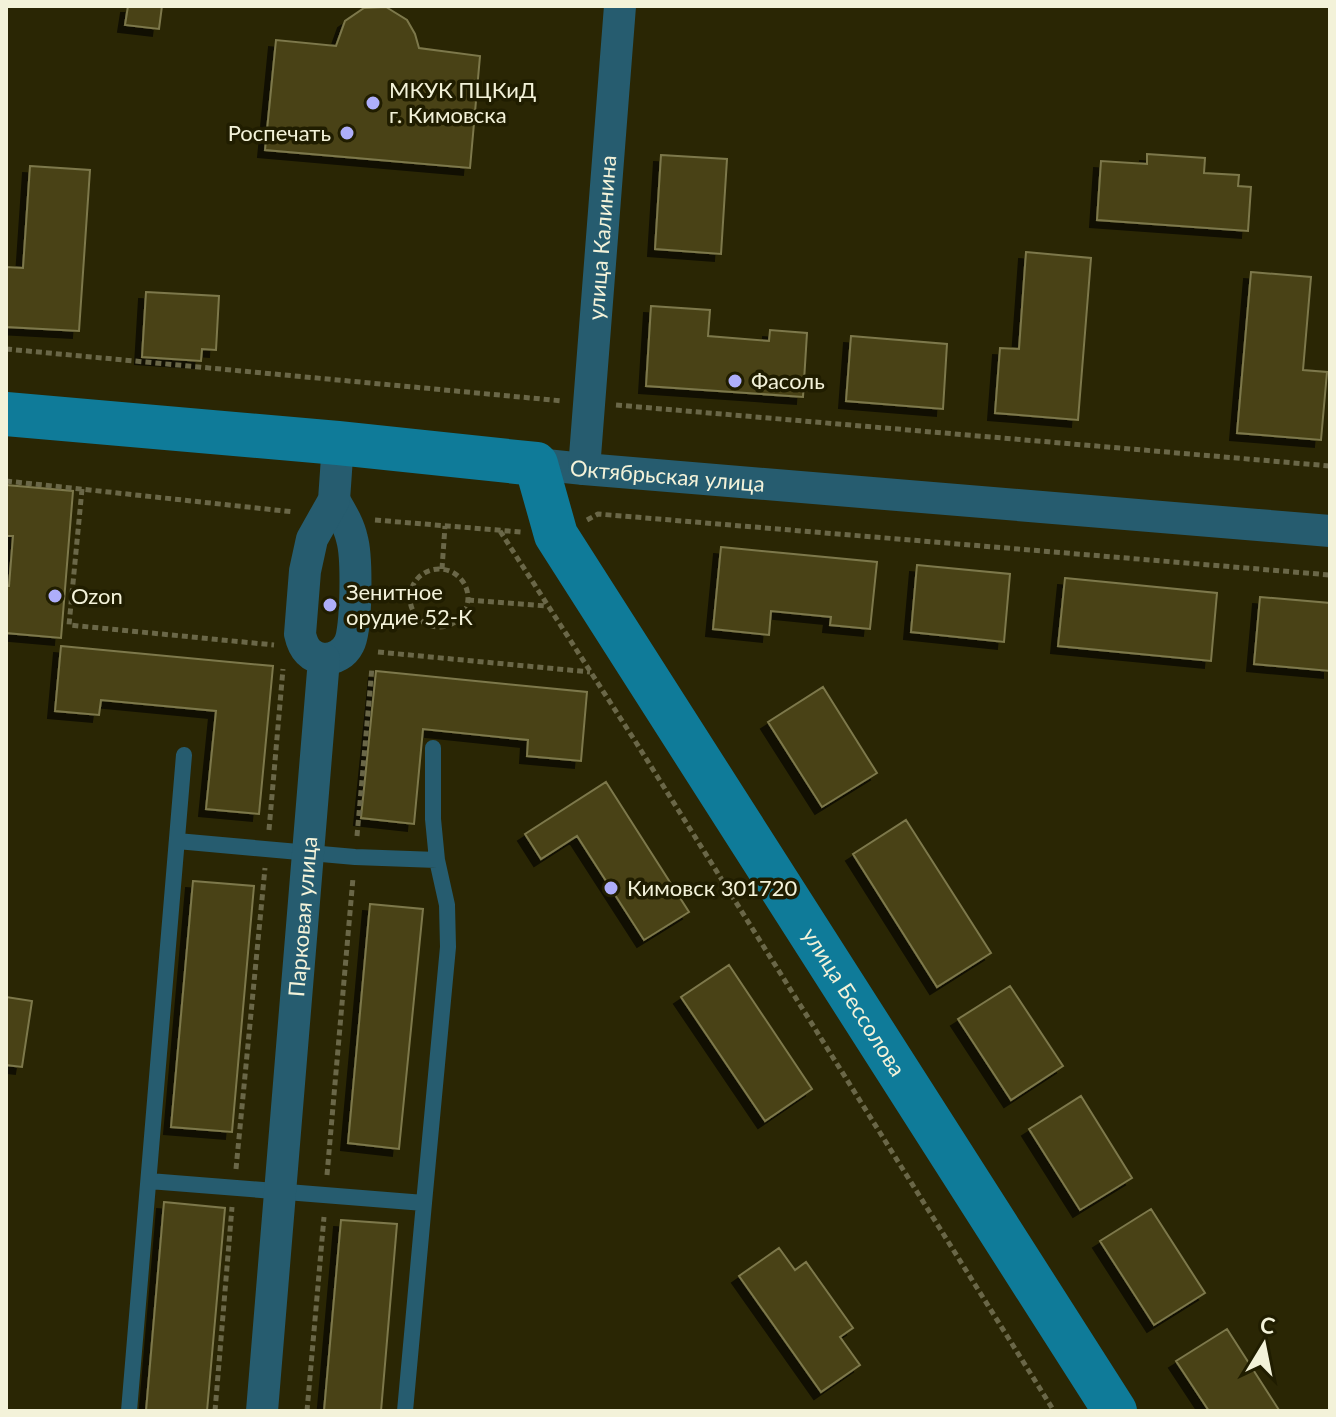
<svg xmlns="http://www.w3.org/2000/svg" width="1336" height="1417" viewBox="0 0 1336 1417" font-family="Lato,sans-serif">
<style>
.building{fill:#484317;stroke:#7d784b;stroke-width:2;filter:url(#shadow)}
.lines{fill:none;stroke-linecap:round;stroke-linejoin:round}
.path{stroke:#6a6748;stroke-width:5;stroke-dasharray:6 4;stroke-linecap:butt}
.lane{stroke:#265c6f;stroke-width:16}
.street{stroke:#265c6f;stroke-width:32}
.secondary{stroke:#0f7b99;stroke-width:44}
.poi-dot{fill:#aeaefa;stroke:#201d00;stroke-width:3}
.labels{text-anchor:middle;stroke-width:7;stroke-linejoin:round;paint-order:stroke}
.poi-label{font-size:22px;fill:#f3f2d9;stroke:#201d00;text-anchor:start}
.street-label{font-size:22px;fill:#f3f2d9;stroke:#201d00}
</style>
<defs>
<filter id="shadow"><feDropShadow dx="-7" dy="7" stdDeviation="0" flood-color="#0009"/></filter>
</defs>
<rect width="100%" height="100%" fill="#2a2604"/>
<path class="building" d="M128,6H162L159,29L125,25Z
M386,7L407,20L415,34L419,48L480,56L470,168L265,150L276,40L336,46L345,21L364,8Z
M1147,154L1205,158L1204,173L1239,175L1238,186L1251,187L1248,231L1097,220L1101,161L1147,164Z
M661,155L727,159L721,254L655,249Z
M30,166L90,170L79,331L6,327V267L23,268Z
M1026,252L1091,258L1078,420L995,413L1000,348L1019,349Z
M1251,272L1311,277L1303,370L1327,372L1321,440L1237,433Z
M146,292L219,296L216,350L202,349L201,361L142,357Z
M651,306L710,310L708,336L769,341L770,330L807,333L803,397L646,386Z
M851,336L947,344L943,409L846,401Z
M6,485L73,491L61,638L6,633V586H9L13,536H6Z
M721,547L877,562L870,629L830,625L831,617L771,611L769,635L713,629Z
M917,565L1010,574L1004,642L911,632Z
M1065,578L1217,593L1211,661L1058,646Z
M1260,597L1330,603V671L1254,664Z
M61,646L273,666L259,814L206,809L216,711L101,700L99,715L55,711Z
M376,671L587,692L581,761L527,756L528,740L423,729L414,824L361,818Z
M823,687L877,773L822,807L768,722Z
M606,782L689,912L644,940L577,836L541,859L525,834Z
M906,820L991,953L937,987L853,854Z
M193,881L254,886L232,1132L171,1127Z
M370,904L423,909L399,1149L348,1143Z
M729,965L812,1089L765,1121L681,997Z
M1010,986L1063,1066L1011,1100L958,1019Z
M6,997L32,1001L22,1067L6,1065Z
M1081,1096L1132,1178L1080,1210L1029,1129Z
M164,1202L225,1208L207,1411H146Z
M1151,1209L1205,1293L1154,1325L1100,1241Z
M341,1220L397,1224L381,1411H324Z
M779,1248L795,1270L806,1262L853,1328L840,1337L860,1365L821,1392L739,1276Z
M1227,1329L1279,1410L1277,1411H1209L1176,1361Z"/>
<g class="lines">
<path class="path" d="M6,349L563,401
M616,405L1330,466
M6,481L294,512
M82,489L69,625L274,645
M375,520L521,532
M587,520L598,514L1330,575
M500,531L637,744L1054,1411
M442,569L445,526
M410 598a29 29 0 1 1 58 0a29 29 0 1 1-58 0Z
M383,593L410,595
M468,600L546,606
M378,652L590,672
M269,830L283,669
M357,836L372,667
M236,1169L265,868
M327,1175L353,878
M215,1411L232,1207
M307,1411L324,1217"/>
<path class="lane" d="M177,841L355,857L437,860
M149,1181L424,1203L405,1411
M424,1203L448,947L447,905L437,860L433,819V748
M129,1411L184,755"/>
<g class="street">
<path id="s1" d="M536,464L584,469L1330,531"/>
<path id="s2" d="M584,469L620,6"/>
<path d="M324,659C335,659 344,654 349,644C357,630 357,556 352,539C349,525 341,512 334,500"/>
<path id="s3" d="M262,1411L324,659C309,657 303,648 300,634L305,571L312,539L334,500L338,443"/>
</g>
<path class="secondary" id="s4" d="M6,414L338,443L536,464L556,535L1115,1411"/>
</g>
<g class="poi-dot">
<circle cx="373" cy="103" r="8"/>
<circle cx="347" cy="133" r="8"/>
<circle cx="735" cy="381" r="8"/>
<circle cx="55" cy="596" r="8"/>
<circle cx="330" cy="605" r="8"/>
<circle cx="611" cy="888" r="8"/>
</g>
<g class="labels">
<g class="poi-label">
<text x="389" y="98">МКУК ПЦКиД<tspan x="389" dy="25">г. Кимовска</tspan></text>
<text x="331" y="141" text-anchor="end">Роспечать</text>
<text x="751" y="389">Фасоль</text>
<text x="346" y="600">Зенитное<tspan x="346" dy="25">орудие 52-К</tspan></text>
<text x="71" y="604">Ozon</text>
<text x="627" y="896">Кимовск 301720</text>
</g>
<g class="street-label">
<text dy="8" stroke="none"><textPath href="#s2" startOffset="232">улица Калинина</textPath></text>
<text dy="8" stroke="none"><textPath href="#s1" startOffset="132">Октябрьская улица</textPath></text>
<text dy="8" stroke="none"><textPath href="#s3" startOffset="496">Парковая улица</textPath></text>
<text dy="8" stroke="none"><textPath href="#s4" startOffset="1160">улица Бессолова</textPath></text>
</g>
</g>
<rect width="1336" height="1417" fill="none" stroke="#f3f2d9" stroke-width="16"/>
<g transform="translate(1264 1345) rotate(10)" stroke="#201d00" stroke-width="6" paint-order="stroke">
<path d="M0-6L14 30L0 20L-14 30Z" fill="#f3f2d9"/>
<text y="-12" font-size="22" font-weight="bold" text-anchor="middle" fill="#f3f2d9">С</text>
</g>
</svg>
